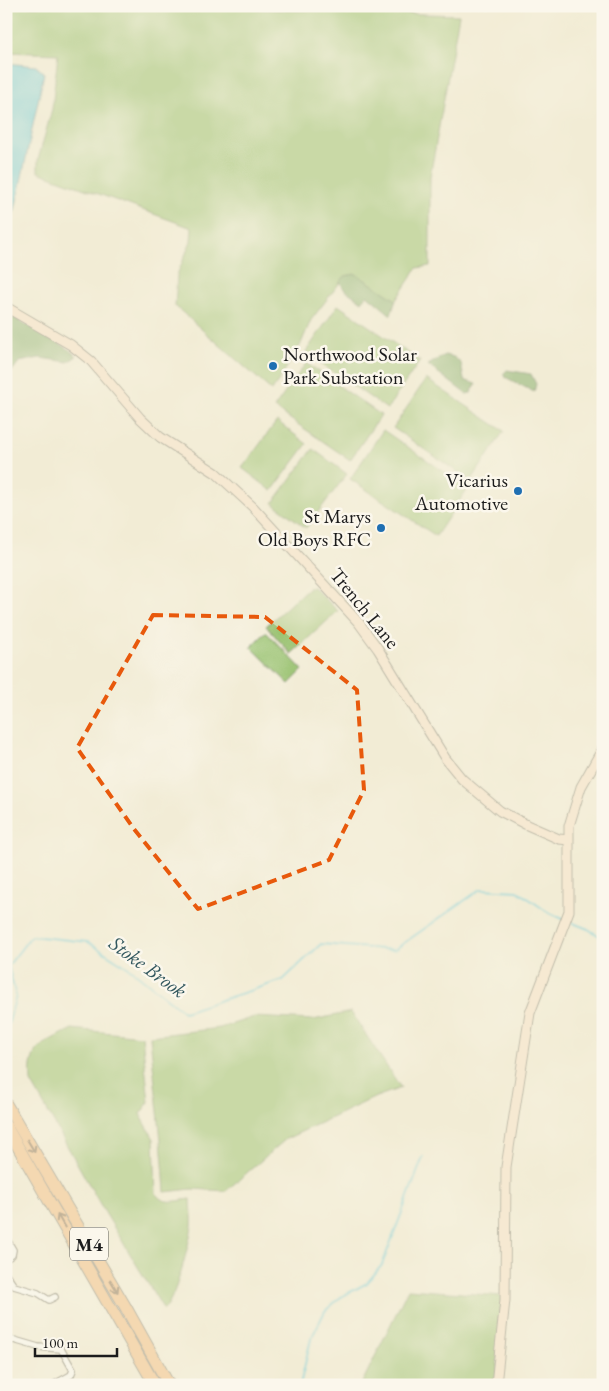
<svg xmlns="http://www.w3.org/2000/svg" width="609" height="1391" viewBox="0 0 609 1391" font-family="'EB Garamond',serif">
<style>
.green{fill:#97c16e;stroke:#5a6e45}
.forest{fill:#79a761;stroke:#4a623e}
.water{fill:#5fc7db;stroke:#3e727c}
.lines{fill:none;stroke-linecap:round;stroke-linejoin:round}
.stream{stroke:#5fc7db;stroke-width:2}
.street-casing{stroke:#878479;stroke-width:8}
.secondary-casing{stroke:#878479;stroke-width:11}
.highway-casing{stroke:#878479;stroke-width:13}
.street{stroke:#fff;stroke-width:5.5}
.secondary{stroke:#fbe5cf;stroke-width:9}
.highway{stroke:#f5be86;stroke-width:11}
.oneway{stroke:#886d51}
.marked{fill:none;stroke:#e8590c;stroke-width:4;stroke-dasharray:10 6;stroke-linejoin:round}
.poi-dot{fill:#1f6fb2;stroke:#fbf7ec;stroke-width:2}
.labels{text-anchor:middle;stroke-width:5;stroke-linejoin:round;paint-order:stroke}
.shield{fill:#fbf7ec;stroke:#5f5e5a;stroke-width:1}
.shield-label{font-size:19px;font-weight:bold;fill:#1c1c1c}
.poi-label{font-size:20px;fill:#1c1c1c;stroke:#fbf7ec;text-anchor:end}
.street-label{font-size:20px;fill:#1c1c1c;stroke:#fbf7ec}
.water-label{font-size:21px;font-style:italic;fill:#33585f;stroke:#fbf7ec}
</style>
<rect width="100%" height="100%" fill="#fbf7ec"/>
<filter id="ink" filterUnits="userSpaceOnUse"><feTurbulence type="fractalNoise" baseFrequency=".02" numOctaves="2"/><feDisplacementMap in="SourceGraphic" scale="10" xChannelSelector="R" yChannelSelector="G"/><feConvolveMatrix kernelMatrix="1 2 1 2 8 2 1 2 1" color-interpolation-filters="sRGB"/></filter>
<filter id="wash" filterUnits="userSpaceOnUse"><feTurbulence type="fractalNoise" baseFrequency=".0096" numOctaves="4" result="noise"/><feDisplacementMap in="SourceGraphic" scale="20" xChannelSelector="R" yChannelSelector="G"/><feGaussianBlur stdDeviation="1.12" result="paint"/><feColorMatrix in="noise" values="0 0 0 0 0 0 0 0 0 0 0 0 0 0 0 0 0 1.4 0 .05"/><feComposite in="paint" operator="in"/></filter>
<g filter="url(#wash)">
<rect width="100%" height="100%" fill="#f2ecd6"/>
<path class="green" d="M6,6H231L254,9L459,15L430,177V266L417,268L396,300L356,274L345,276L311,320L300,346L272,391L175,306L177,275L191,241L192,228L38,172V160L52,109L58,54L6,52Z
M338,305L420,361L387,409L305,353Z
M306,363L381,415L350,460L274,408Z
M426,379L504,431L471,481L393,428Z
M277,421L307,444L272,491L242,468Z
M383,430L468,488L436,536L350,479Z
M313,449L347,474L306,528L273,503Z
M313,587L338,611L291,654L266,626L308,588Z
M266,632L303,670L289,684L251,647Z
M351,1012L401,1088L376,1097L286,1139L226,1191L192,1189L165,1192C162,1140 155,1088 150,1036L220,1028L254,1017L313,1020Z
M72,1029L142,1036L149,1102L140,1114L154,1139L156,1193C162,1206 179,1200 191,1199C191,1208 193,1218 192,1226C189,1244 176,1298 164,1310L104,1211L31,1082C27,1046 45,1043 72,1029Z
M408,1289L502,1296L496,1385H361Z"/>
<path class="forest" d="M356,274L396,300L391,315L367,295L362,302L344,289L340,282L345,276Z
M6,313L64,346L77,356L68,362L40,358L19,362L6,379Z
M445,355L454,357L461,363L464,380L476,384L471,393L466,394L428,365Z
M507,370L531,374L536,384L534,392L505,377L503,374Z"/>
<path class="water" d="M6,63L36,66L44,73L15,210L6,229Z"/>
<g class="lines">
<path class="stream" d="M6,360L10,351L7,345L10,336
M568,921L588,929L603,938
M6,1032L16,996L8,966L31,936L88,942L129,968L184,1012L283,980L321,944L394,950L481,889L518,891L546,911L563,919
M300,1385L311,1339L325,1311L341,1297L367,1283L382,1265L423,1157"/>
</g>
</g>
<g filter="url(#ink)">
<g class="lines">
<defs>
<path id="street" d="M6,1238L13,1250L12,1255L6,1259
M6,1274L14,1286L38,1293L49,1300L55,1297
M6,1341L14,1340L38,1347L61,1349L73,1370L71,1375L53,1385"/>
<path id="secondary" d="M6,307L71,345L91,361L140,418L160,437L216,473L253,507L359,623L378,649L445,758L462,779L500,811L527,825L559,839L569,840
M496,1385L505,1300L506,1167L530,1013L569,911V826L581,787L603,748"/>
<path id="highway" d="M6,1104L125,1306L169,1385
M6,1126L155,1385"/>
</defs>
<use href="#street" class="street-casing"/>
<use href="#secondary" class="secondary-casing"/>
<use href="#highway" class="highway-casing"/>
<use href="#street" class="street"/>
<use href="#secondary" class="secondary"/>
<use href="#highway" class="highway"/>
</g>
<defs><path id="oneway-shaft" d="M-6 0H5M1.5-3L5.5 0L1.5 3" fill="none" stroke-width="1.6" stroke-linecap="round" stroke-linejoin="round" transform="scale(1.25)"/></defs>
<g class="oneway">
<use href="#oneway-shaft" transform="translate(31 1146) rotate(59)"/>
<use href="#oneway-shaft" transform="translate(61 1221) rotate(-120)"/>
<use href="#oneway-shaft" transform="translate(114 1286) rotate(59)"/>
</g>
</g>
<path d="M0 0H609V1391H0ZM153,615L265,617L357,690L364,790L329,860L198,909L134,829L77,748Z" fill="#f2ecd6" fill-opacity=".55" fill-rule="evenodd"/>
<path class="marked" d="M153,615L265,617L357,690L364,790L329,860L198,909L134,829L77,748Z"/>
<g class="poi-dot">
<circle cx="273" cy="366" r="5"/>
<circle cx="518" cy="491" r="5"/>
<circle cx="381" cy="528" r="5"/>
</g>
<g class="labels">
<rect class="shield" x="70" y="1227.5" width="38" height="33" rx="4"/>
<g class="shield-label">
<text x="89" y="1251">M4</text>
</g>
<g class="poi-label">
<text x="283" y="361" text-anchor="start">Northwood Solar<tspan x="283" dy="23">Park Substation</tspan></text>
<text x="508" y="487">Vicarius<tspan x="508" dy="23">Automotive</tspan></text>
<text x="371" y="523">St Marys<tspan x="371" dy="23">Old Boys RFC</tspan></text>
</g>
<g class="street-label">
<text transform="translate(365 608) rotate(51)" y="7">Trench Lane</text>
</g>
<g class="water-label">
<text transform="translate(148 967) rotate(36)" y="7">Stoke Brook</text>
</g>
</g>
<rect width="609" height="1391" fill="none" stroke="#fbf7ec" stroke-width="25"/>
<path d="M35 1348v8h82v-8" fill="none" stroke="#1c1c1c" stroke-width="2.5"/>
<text x="42" y="1348" font-size="15" fill="#1c1c1c" stroke="#fbf7ec" stroke-width="4" paint-order="stroke">100 m</text>
</svg>
